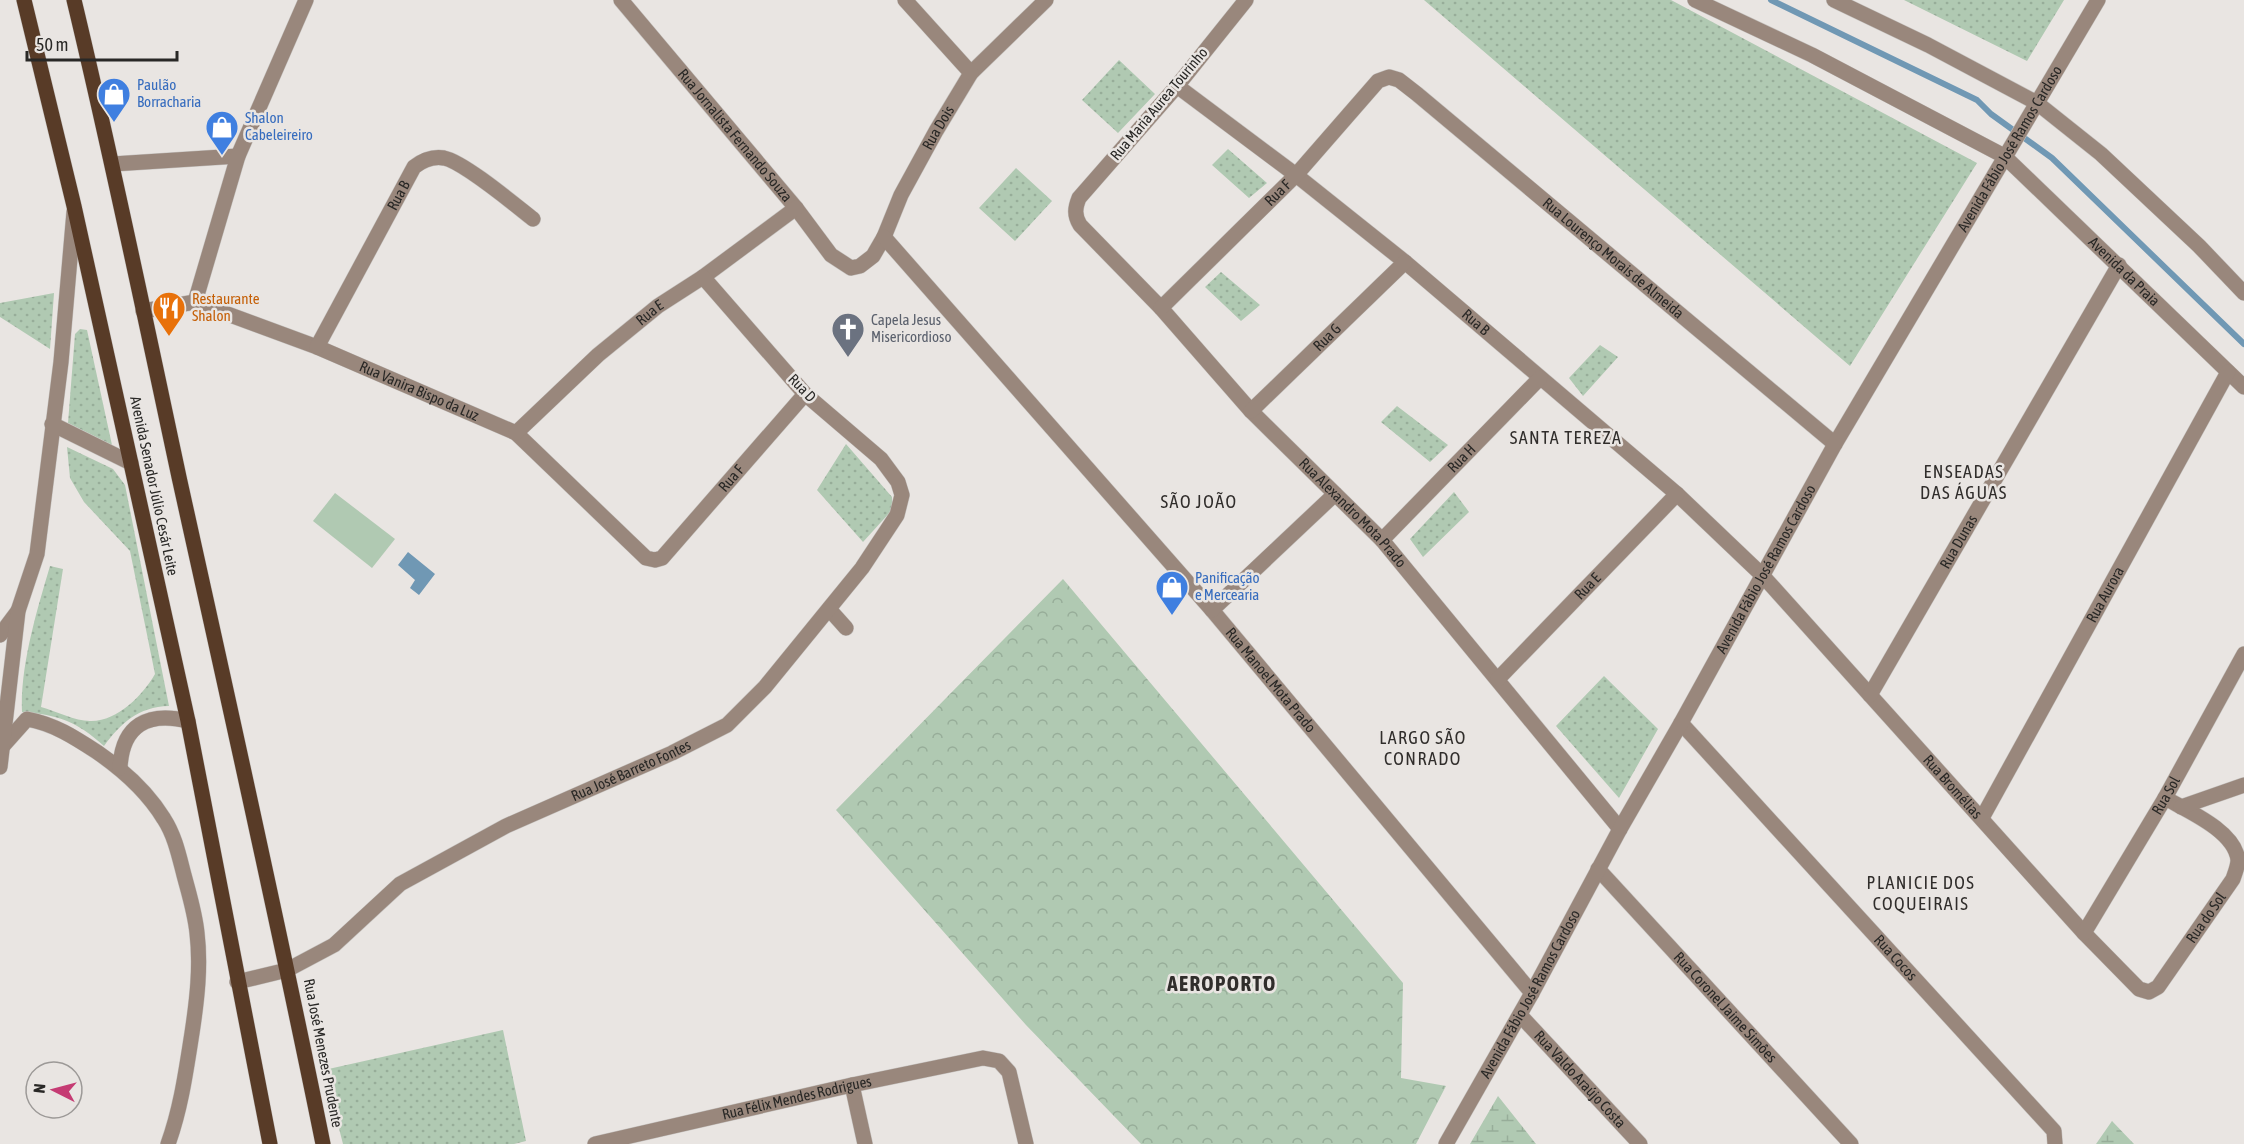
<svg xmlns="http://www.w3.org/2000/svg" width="2244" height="1144" viewBox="0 0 2244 1144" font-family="'Asap Condensed',sans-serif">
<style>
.grass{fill:url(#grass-dots)}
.forest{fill:url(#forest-crowns)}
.wetland{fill:url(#wetland-marsh)}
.green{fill:#b0c9b2}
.water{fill:#7098b4}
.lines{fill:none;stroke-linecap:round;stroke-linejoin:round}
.stream{stroke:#7098b4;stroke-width:6}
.minor-casing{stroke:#c6c3c0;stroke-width:16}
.major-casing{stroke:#c6c3c0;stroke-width:16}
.minor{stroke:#99877c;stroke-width:15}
.major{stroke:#583b27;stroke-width:15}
.labels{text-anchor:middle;stroke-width:5;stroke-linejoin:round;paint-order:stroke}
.shop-label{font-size:15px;fill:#366cbe;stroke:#e9e5e2;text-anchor:start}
.street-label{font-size:15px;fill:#292826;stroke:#e9e5e2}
.food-label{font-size:15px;fill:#c56008;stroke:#e9e5e2;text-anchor:start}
.worship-label{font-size:15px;fill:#5b616d;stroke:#e9e5e2;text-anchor:start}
.quarter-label{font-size:18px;letter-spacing:1.5px;fill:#302d2b;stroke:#e9e5e2}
.district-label{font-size:21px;font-weight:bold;letter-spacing:1.5px;fill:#302d2b;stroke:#e9e5e2}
</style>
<defs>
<pattern id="grass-dots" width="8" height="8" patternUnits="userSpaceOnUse" patternTransform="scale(1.5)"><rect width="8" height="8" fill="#b0c9b2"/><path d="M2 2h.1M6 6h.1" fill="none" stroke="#97ad99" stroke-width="1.8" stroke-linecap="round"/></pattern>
<pattern id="forest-crowns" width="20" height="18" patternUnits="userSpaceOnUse" patternTransform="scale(1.5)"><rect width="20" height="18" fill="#b0c9b2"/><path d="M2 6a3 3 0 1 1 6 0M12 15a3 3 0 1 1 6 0" fill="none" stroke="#97ad99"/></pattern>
<pattern id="wetland-marsh" width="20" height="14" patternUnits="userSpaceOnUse" patternTransform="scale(1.5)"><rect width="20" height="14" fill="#b0c9b2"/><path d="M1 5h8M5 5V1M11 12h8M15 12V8" fill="none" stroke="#97ad99"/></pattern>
</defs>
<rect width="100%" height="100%" fill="#e9e5e2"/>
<path class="grass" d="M1424,0H1671L1977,163L1850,366Z
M1904,0H2064L2027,61Z
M1119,60L1155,94L1118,133L1082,100Z
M1228,149L1267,183L1249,198L1212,165Z
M1016,168L1052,201L1015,241L979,208Z
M1221,272L1260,305L1241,321L1205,287Z
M54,293L50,349L0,317V303Z
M80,329L87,330L112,445L68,423L75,334Z
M1600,345L1618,357L1583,396L1569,378Z
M1397,406L1448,445L1430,462L1381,422Z
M846,444L892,497V510L863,542L817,490Z
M67,447L113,469L125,485L169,706C138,707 121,723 104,746C76,721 59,715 22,712C20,666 37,610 50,566L63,569L41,707C56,711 75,721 90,721C117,722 143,695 155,674L130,551L84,502L70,478Z
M1454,492L1469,512L1423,557L1410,539Z
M1604,676L1658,729L1619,798L1556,726Z
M503,1030L526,1141L514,1144H343L324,1070Z"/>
<path class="forest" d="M1063,579L1403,983L1401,1078L1446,1086L1416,1144H1141L1026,1025L836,810Z"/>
<path class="wetland" d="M1498,1096L1536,1144H1470Z
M2112,1121L2134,1144H2096Z"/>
<path class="green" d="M335,493L395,539L372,568L313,521Z"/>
<path class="water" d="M408,552L435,574L419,595L410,588L415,580L398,565Z"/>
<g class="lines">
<path class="stream" d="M1771,0L1977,100L1991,114L2052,158L2244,344"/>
<defs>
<g id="minor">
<path id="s1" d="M621,0L796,208L831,255L851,268L860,266L873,256L884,237L901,195L936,131L971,73L1046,0"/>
<path d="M905,0L971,73"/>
<path id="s2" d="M1246,0L1177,86L1079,198C1075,208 1074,215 1080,225L1161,308L1251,411L1382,540L1620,829"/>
<path id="s3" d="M1695,0L1812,55L2004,156L2244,387"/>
<path d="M1834,0L1928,45L2037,103L2101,154L2199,246L2244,293"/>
<path id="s4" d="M1177,86L1296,175L1405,262L1677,494L1762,575L2084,933L2139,989L2149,992L2158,987L2233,879C2235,873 2238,866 2238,860C2235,831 2188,811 2165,798"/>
<path d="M113,164L238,156"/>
<path id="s5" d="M884,237L1212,610L1532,993"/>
<path d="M195,302L238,156L306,0"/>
<path id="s6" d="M1161,308L1296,175L1378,81L1389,77L1399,80L1417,94L1835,444"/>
<path id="s7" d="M143,311L195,302L317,347L516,433L646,558L655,560L662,558L805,394"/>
<path id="s8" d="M317,347L414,167C423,160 432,156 444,158C464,162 515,205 533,219"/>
<path id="s9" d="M1251,411L1405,262"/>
<path d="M52,424L131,463"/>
<path id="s10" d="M516,433L598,355L658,306L703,277L796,208"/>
<path id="s11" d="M1382,540L1540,378"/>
<path d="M829,609L846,628"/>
<path d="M1212,610L1335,494"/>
<path d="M0,635L18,611"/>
<path id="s12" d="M1498,679L1677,494"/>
<path id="s13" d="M1870,695L2119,265"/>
<path id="s14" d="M1681,723L2054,1131L2055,1144"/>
<path d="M2,747L27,719C54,724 74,737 97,752C123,770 147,791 164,819C175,836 179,856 184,875C189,894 195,913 197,933C201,966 197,1000 192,1033C186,1071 181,1108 168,1144"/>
<path d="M0,767L18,611L37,554L61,362L74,212"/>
<path d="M120,768C122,725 148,711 188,721"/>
<path d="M2181,807L2244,785"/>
<path id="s15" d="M1982,818L2228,372"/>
<path id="s16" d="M1598,869L1851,1144"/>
<path id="s17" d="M2084,933L2165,798L2244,654"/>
<path id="s18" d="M237,982L287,970L334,945L400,884L506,826L672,753L727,725L765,687L862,568L897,515L902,495L898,482L881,459L805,394L703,277"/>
<path id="s19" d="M1520,1015L1640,1144"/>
<path d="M852,1085L865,1144"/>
<path id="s20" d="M595,1144L852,1085L983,1058L999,1061L1009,1072L1026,1144"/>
<path id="s21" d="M1446,1144L1532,993L1620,829L1681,723L1835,444L2098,0"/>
</g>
<path id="major" d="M24,0L74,206L188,721L270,1144
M74,0C112,158 145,318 179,477C228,699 278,921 323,1144"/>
</defs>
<use href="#minor" class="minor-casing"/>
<use href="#major" class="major-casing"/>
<use href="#minor" class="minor"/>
<use href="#major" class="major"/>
</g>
<defs>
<symbol id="shop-pin" viewBox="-11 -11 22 30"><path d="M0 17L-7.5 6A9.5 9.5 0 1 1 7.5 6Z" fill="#3f7fe0" stroke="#e9e5e2"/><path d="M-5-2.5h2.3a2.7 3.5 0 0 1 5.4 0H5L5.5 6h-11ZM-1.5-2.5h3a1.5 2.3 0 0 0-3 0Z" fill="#fff"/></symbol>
<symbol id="restaurant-pin" viewBox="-11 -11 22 30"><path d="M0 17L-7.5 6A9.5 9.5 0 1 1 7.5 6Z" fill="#e8710a" stroke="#e9e5e2"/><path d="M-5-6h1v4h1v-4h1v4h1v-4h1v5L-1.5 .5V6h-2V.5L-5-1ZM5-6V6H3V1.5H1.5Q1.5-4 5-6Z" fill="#fff"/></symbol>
<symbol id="church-pin" viewBox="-11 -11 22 30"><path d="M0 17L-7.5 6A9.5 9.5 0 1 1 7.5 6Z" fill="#6b7280" stroke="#e9e5e2"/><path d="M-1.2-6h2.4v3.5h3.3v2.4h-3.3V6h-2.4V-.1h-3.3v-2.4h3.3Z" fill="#fff"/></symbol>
</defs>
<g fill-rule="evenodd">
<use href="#shop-pin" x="95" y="75" width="38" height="52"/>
<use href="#shop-pin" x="203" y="108" width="38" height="52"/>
<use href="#restaurant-pin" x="150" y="289" width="38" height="52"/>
<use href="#church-pin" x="829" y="310" width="38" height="52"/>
<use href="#shop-pin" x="1153" y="568" width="38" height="52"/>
</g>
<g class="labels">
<g class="shop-label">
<text x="137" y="90">Paulão<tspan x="137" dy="17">Borracharia</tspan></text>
<text x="245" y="123">Shalon<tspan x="245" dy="17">Cabeleireiro</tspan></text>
<text x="1195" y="583">Panificação<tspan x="1195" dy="17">e Mercearia</tspan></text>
</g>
<g class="street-label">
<text transform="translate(1159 104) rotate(-50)" y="5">Rua Maria Aurea Tourinho</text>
<text dy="5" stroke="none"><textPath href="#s1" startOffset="524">Rua Dois</textPath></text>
<text dy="5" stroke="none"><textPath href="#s1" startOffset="177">Rua Jornalista Fernando Souza</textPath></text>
<text dy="5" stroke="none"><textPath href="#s21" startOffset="1144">Avenida Fábio José Ramos Cardoso</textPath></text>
<text dy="5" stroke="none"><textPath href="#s6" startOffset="164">Rua F</textPath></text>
<text dy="5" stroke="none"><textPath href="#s8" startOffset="172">Rua B</textPath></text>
<text dy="5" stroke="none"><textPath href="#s6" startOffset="615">Rua Lourenço Morais de Almeida</textPath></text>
<text dy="5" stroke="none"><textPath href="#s3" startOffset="513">Avenida da Praia</textPath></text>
<text dy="5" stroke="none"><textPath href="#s10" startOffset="180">Rua E</textPath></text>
<text dy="5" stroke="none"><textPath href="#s4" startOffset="381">Rua B</textPath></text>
<text dy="5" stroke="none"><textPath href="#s9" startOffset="106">Rua G</textPath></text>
<text transform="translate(802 388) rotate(46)" y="5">Rua D</text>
<text dy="5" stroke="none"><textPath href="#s7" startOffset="294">Rua Vanira Bispo da Luz</textPath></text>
<text dy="5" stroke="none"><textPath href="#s11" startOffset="114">Rua H</textPath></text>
<text dy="5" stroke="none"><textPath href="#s7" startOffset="702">Rua F</textPath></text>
<text transform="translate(154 486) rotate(78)" y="5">Avenida Senador Júlio Cesár Leite</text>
<text dy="5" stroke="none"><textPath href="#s2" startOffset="684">Rua Alexandro Mota Prado</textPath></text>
<text dy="5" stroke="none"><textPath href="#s13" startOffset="177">Rua Dunas</textPath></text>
<text dy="5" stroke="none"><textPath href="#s21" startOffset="658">Avenida Fábio José Ramos Cardoso</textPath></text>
<text dy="5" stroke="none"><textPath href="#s12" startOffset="129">Rua E</textPath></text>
<text dy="5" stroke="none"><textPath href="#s15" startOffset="255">Rua Aurora</textPath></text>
<text dy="5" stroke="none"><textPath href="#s5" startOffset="588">Rua Manoel Mota Prado</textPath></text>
<text dy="5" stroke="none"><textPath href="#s18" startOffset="452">Rua José Barreto Fontes</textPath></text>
<text dy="5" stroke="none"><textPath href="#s4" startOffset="1048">Rua Bromélias</textPath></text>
<text dy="5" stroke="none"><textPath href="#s17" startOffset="160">Rua Sol</textPath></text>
<text dy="5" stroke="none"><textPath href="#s4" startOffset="1428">Rua do Sol</textPath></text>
<text dy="5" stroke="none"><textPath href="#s14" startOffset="318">Rua Cocos</textPath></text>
<text dy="5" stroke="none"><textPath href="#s21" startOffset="172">Avenida Fábio José Ramos Cardoso</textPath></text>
<text dy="5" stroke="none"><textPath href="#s16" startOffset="188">Rua Coronel Jaime Simôes</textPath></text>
<text transform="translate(323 1053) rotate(79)" y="5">Rua José Menezes Prudente</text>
<text dy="5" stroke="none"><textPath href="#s19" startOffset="88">Rua Valdo Araújo Costa</textPath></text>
<text dy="5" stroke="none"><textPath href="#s20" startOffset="207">Rua Félix Mendes Rodrigues</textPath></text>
</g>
<g class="food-label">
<text x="192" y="304">Restaurante<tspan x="192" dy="17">Shalon</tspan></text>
</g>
<g class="worship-label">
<text x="871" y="325">Capela Jesus<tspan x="871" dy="17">Misericordioso</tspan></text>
</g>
<g class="quarter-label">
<text x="1566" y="444">SANTA TEREZA</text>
<text x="1964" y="478">ENSEADAS<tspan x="1964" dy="21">DAS ÁGUAS</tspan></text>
<text x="1199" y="508">SÃO JOÃO</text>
<text x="1423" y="744">LARGO SÃO<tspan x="1423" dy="21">CONRADO</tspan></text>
<text x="1921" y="889">PLANICIE DOS<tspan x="1921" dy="21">COQUEIRAIS</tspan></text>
</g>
<g class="district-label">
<text x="1222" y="991">AEROPORTO</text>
</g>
</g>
<g transform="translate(54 1090) rotate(276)"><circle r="28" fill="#e9e5e2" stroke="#9c9997" stroke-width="1.5"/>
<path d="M0-4.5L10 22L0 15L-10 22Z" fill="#c53b73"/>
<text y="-9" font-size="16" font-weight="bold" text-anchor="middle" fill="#292826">N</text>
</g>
<path d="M27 51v9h150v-9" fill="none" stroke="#292826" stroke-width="3"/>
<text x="36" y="51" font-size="18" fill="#292826" stroke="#e9e5e2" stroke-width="4.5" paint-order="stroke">50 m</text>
</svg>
